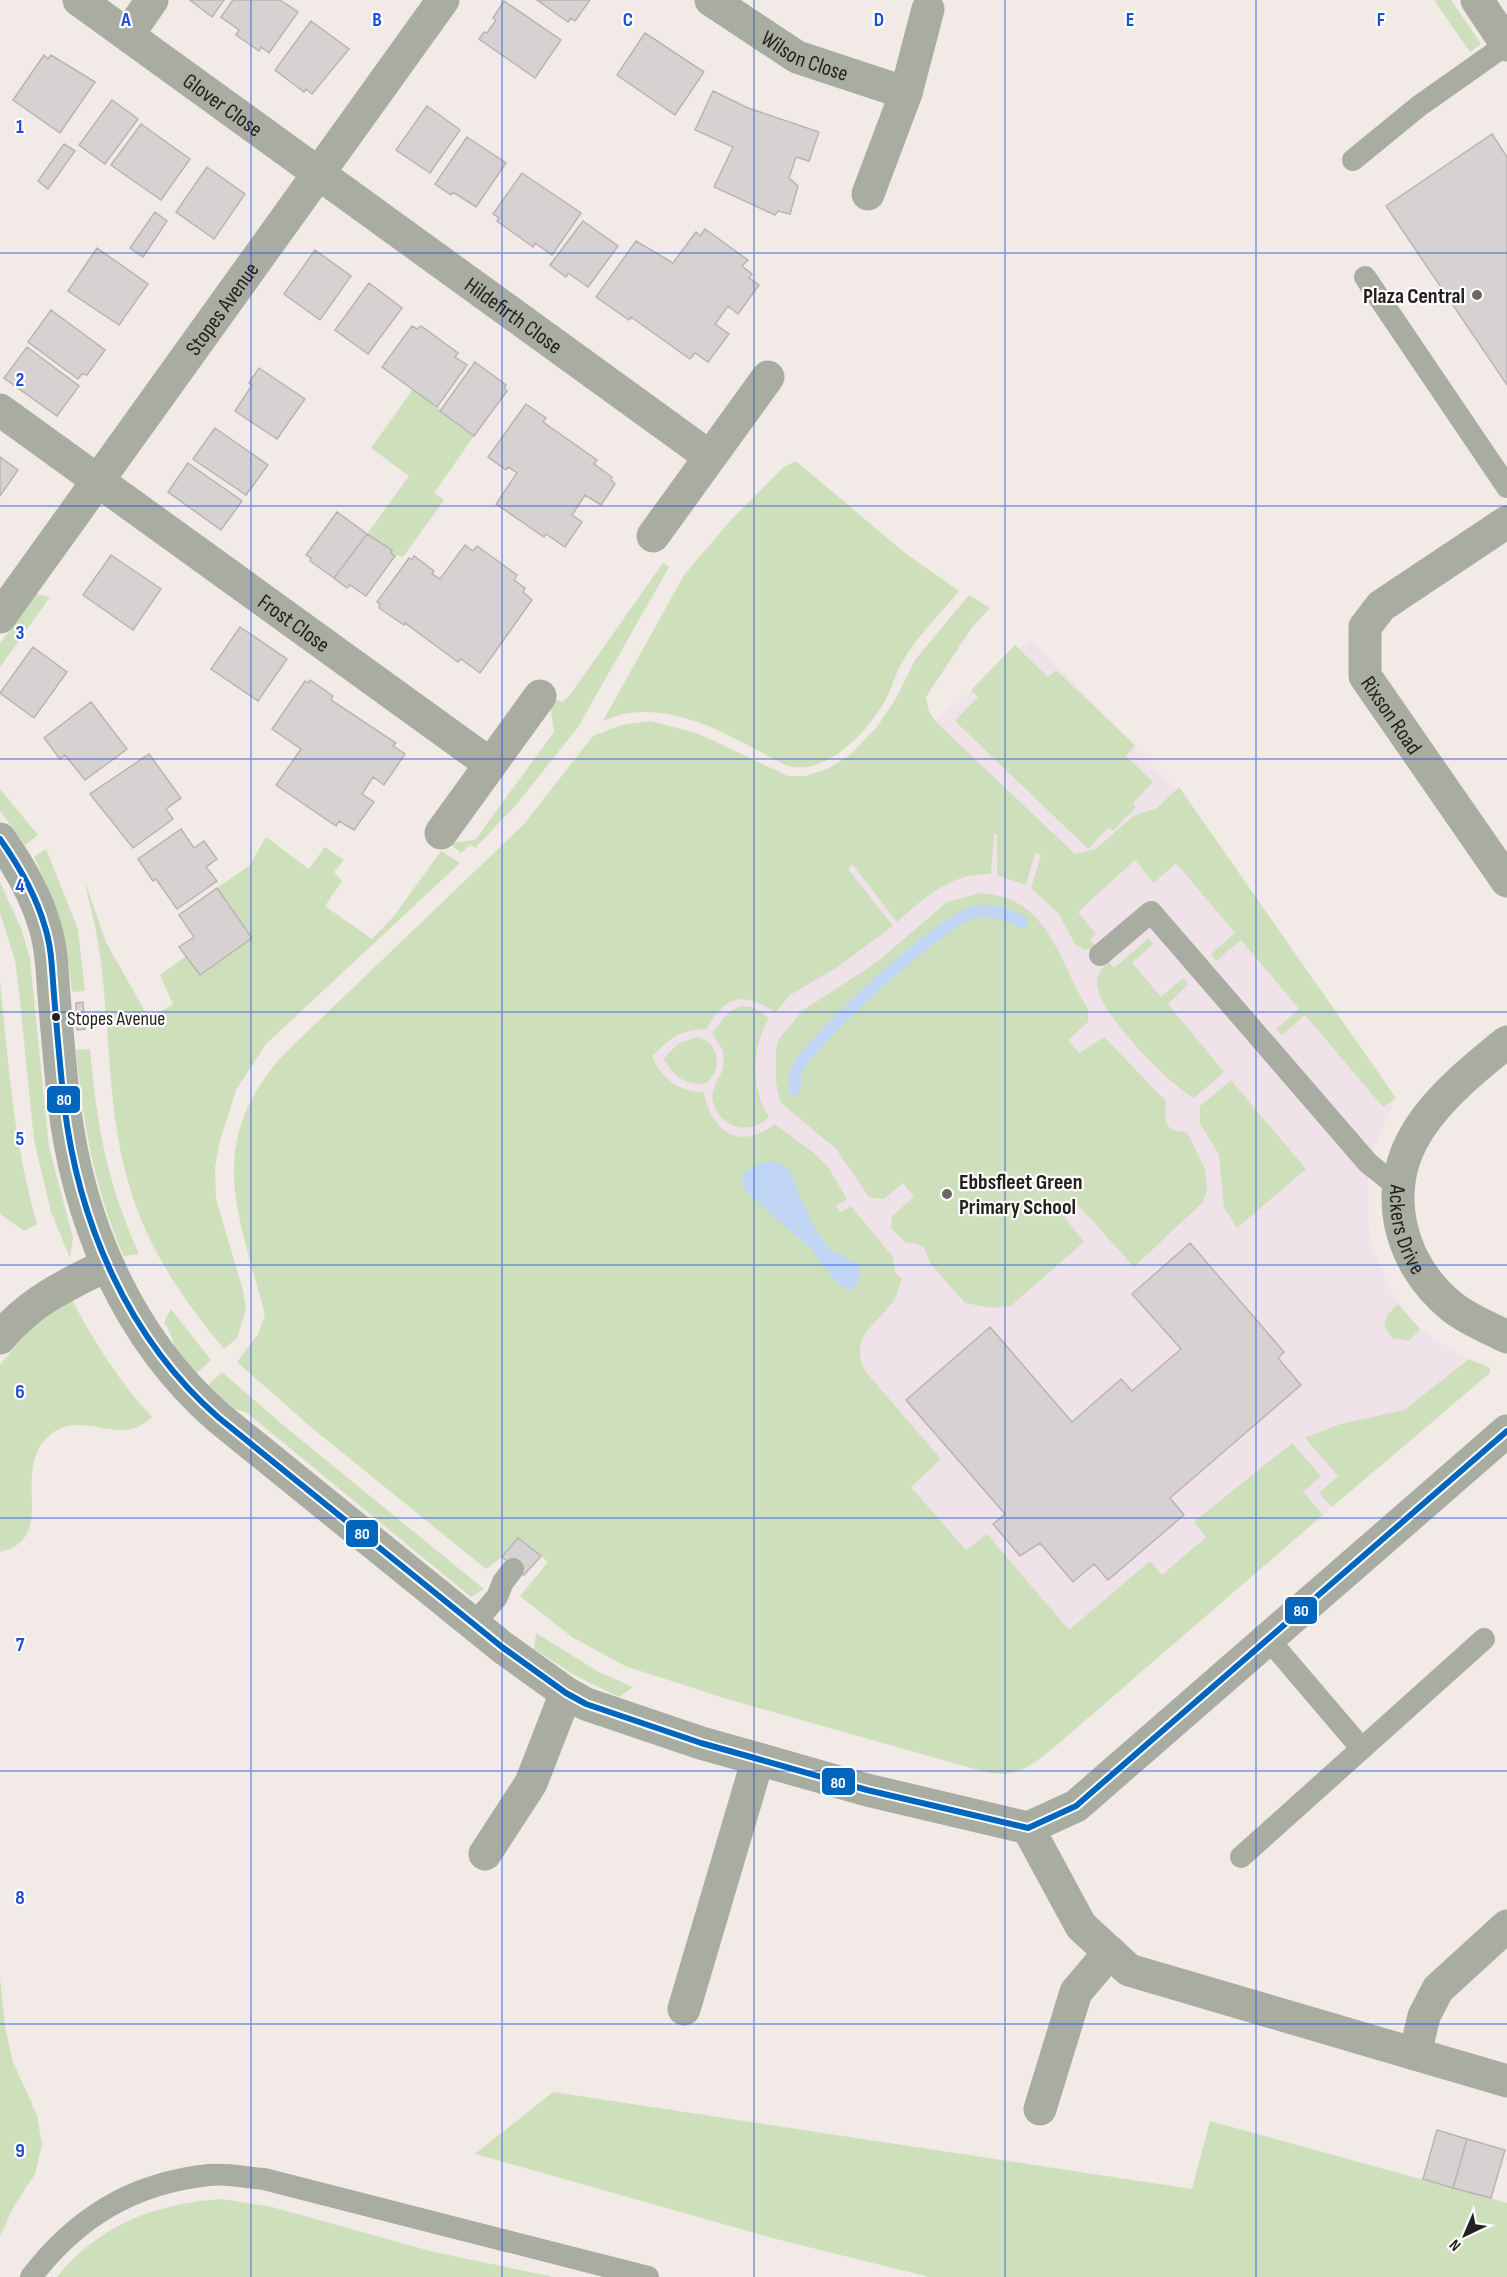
<svg xmlns="http://www.w3.org/2000/svg" width="1507" height="2277" viewBox="0 0 1507 2277" font-family="'Sofia Sans Condensed',sans-serif">
<style>
.commercial{fill:#efe2e9}
.green{fill:#cee0bb}
.water{fill:#c1d5f5}
.lines{fill:none;stroke-linecap:round;stroke-linejoin:round}
.stream{stroke:#c1d5f5;stroke-width:12}
.building{fill:#d7d2d2;stroke:#b9b4b4;stroke-width:1.5}
.service{stroke:#a9aca1;stroke-width:22}
.minor{stroke:#a9aca1;stroke-width:33}
.bus-1-casing{stroke:#fff;stroke-width:10}
.bus-1{stroke:#0065bd;stroke-width:6}
.grid{fill:none;stroke:#1d4ed8;stroke-width:1.5;stroke-opacity:0.55}
.poi-dot{fill:#6c6763;stroke:#fff;stroke-width:2}
.bus-dot{fill:#25201d;stroke:#fff;stroke-width:2}
.labels{text-anchor:middle;stroke-width:4.5;stroke-linejoin:round;paint-order:stroke}
.bus-label{font-size:20px;fill:#25201d;stroke:#fff;text-anchor:start}
.street-label{font-size:22px;fill:#25201d;stroke:#fff}
.poi-label{font-size:22px;font-weight:bold;fill:#25201d;stroke:#fff;text-anchor:end}
.grid-label{font-size:20px;text-anchor:middle;font-weight:bold;fill:#1d4ed8;stroke:#fff;stroke-width:4.5;stroke-linejoin:round;paint-order:stroke}
.line-badge{stroke:#fff;stroke-width:2}
.badge-label{font-size:16px;text-anchor:middle;font-weight:bold;fill:#fff}
</style>
<rect width="100%" height="100%" fill="#f1eae6"/>
<path class="commercial" d="M1031,639L1186,800L1393,1103L1368,1163L1369,1238L1390,1289L1414,1323L1435,1340L1491,1370L1323,1515L1303,1492L1030,1723L380,1358L900,752Z"/>
<path class="green" d="M1434,0H1451L1481,44L1470,52Z
M413,389L474,436L434,493L444,500L403,557L391,553L392,550L367,534L409,476L371,448Z
M796,461L905,553L959,591C941,613 919,634 904,659C895,673 892,690 883,704C866,733 826,776 788,766C738,742 688,706 629,713C620,714 611,718 603,721L684,575L731,520L784,467Z
M663,563L669,567L578,727L516,805L475,848L470,845L461,853L449,843L475,840L554,732L550,705L557,700L563,702L572,692Z
M37,594L50,597L0,667V643Z
M969,595L990,608L972,627L926,697L929,712L937,723L1075,854L1096,849L1133,816L1157,808L1179,787L1396,1098L1383,1107L1305,1015L1282,1035L1276,1029L1299,1009L1241,940L1216,961L1211,954L1235,933L1176,863L1154,883L1135,860L1078,912L1096,934L1090,939L1097,948L1084,950L1075,944L1059,914L1031,888L1041,855L1035,853L1026,885L997,875V835L994,833L991,874C951,873 926,896 897,922L852,864L848,869L893,926L836,968L790,995L775,1013C746,990 723,996 707,1029C679,1030 672,1037 652,1056C661,1079 680,1092 704,1092C711,1131 739,1152 775,1124L814,1153L828,1167L847,1199L836,1206L841,1212L851,1206L893,1257L895,1272L902,1279L894,1301L865,1333L860,1346L861,1363L866,1372L941,1459L911,1487L966,1550L987,1534L1069,1630L1150,1561L1162,1575L1206,1537L1194,1522L1292,1443L1321,1476L1303,1492L1323,1515L1051,1750C1027,1769 1013,1779 982,1771L727,1699L625,1666L572,1637L520,1596L548,1562L518,1538L502,1557L486,1569L312,1428L237,1362L258,1334L265,1315C238,1211 203,1143 285,1053L524,824L593,736L621,725L651,721L699,734L788,776H805L827,769L850,755L877,727L895,700L915,660Z
M1015,645L1048,677L1056,670L1135,745L1126,756L1153,782L1133,803L1136,807L1113,831L1109,827L1088,849L955,721L978,697L971,690Z
M0,789L38,835L25,845L0,811Z
M266,837L309,869L325,847L344,860L334,872L342,881L325,906L372,939L394,916L441,851L460,863L266,1044L236,1090L219,1144L215,1168L216,1199L243,1290L246,1310L237,1338L224,1349C184,1301 148,1249 130,1188C106,1110 111,1029 99,949C96,926 89,904 85,882L106,942L149,1019L173,1004L160,975L186,956L200,975L252,938L217,888L249,866Z
M46,849L78,929L85,991L72,992C67,944 56,901 34,857Z
M0,882L21,928L30,959L49,1147L73,1238L70,1258L51,1212L34,1140L19,992L15,960L0,913Z
M980,893C1050,897 1057,960 1088,1009V1022L1068,1040L1079,1053L1104,1037L1107,1040L1166,1101C1165,1119 1162,1132 1187,1132L1205,1169L1207,1190L1203,1202L1134,1267L1079,1206L1065,1218L1084,1242L1011,1306L992,1308L965,1303L931,1264L924,1248L917,1244L906,1243L891,1228L892,1216L914,1197L903,1183L884,1199L869,1197L836,1149L780,1102L776,1082V1048L779,1039L802,1011L877,962L947,902Z
M1149,938L1153,944L1132,963L1161,997L1183,978L1188,984L1168,1004L1224,1072L1194,1098C1168,1084 1105,1018 1098,990C1094,979 1101,968 1109,962L1114,968Z
M0,980C8,1062 14,1144 37,1224L24,1231L0,1214Z
M740,1006L752,1007L769,1018C752,1046 750,1088 769,1117C760,1125 751,1129 739,1127C723,1125 707,1104 714,1088C719,1073 726,1073 723,1053C722,1045 715,1040 712,1033L728,1013Z
M698,1037C720,1042 723,1071 706,1083C685,1087 674,1075 663,1059L679,1043Z
M90,1049C97,1127 107,1182 139,1254L124,1256C94,1189 83,1122 76,1050Z
M1231,1080L1306,1169L1237,1228L1224,1208L1219,1155L1200,1123V1106Z
M72,1300C95,1343 119,1382 152,1417C119,1452 77,1401 43,1442C14,1479 57,1538 0,1552V1365L28,1331Z
M1398,1304L1420,1329L1409,1341L1392,1338L1384,1326L1387,1315Z
M171,1309L211,1360L188,1381C173,1360 178,1342 164,1322Z
M1469,1359L1490,1368V1373L1332,1507L1319,1493L1338,1476L1305,1438L1340,1424L1404,1410Z
M222,1372L283,1425L484,1589L471,1597L246,1412L214,1404L200,1393Z
M536,1633L597,1671L633,1687L619,1697L576,1676L534,1649Z
M0,1977L5,2027L13,2062L37,2115L42,2145L35,2174L14,2206L0,2236Z
M553,2092L1192,2189L1210,2121L1507,2203V2277H929L780,2240L475,2154Z
M222,2199L272,2207L434,2252L554,2277H57C98,2225 157,2203 222,2199Z"/>
<path class="water" d="M774,1161C794,1167 794,1185 802,1201C808,1216 818,1235 828,1247C833,1253 850,1257 860,1267V1276L855,1289L848,1290L836,1282L810,1248L746,1192L742,1183L743,1174L760,1163Z"/>
<g class="lines">
<path class="stream" d="M795,1090C795,1084 794,1077 796,1072C806,1043 939,924 969,914C985,908 1008,913 1022,922"/>
</g>
<path class="building" d="M190,0H224L212,17Z
M233,0H280L298,12L269,53L261,47L259,51L236,35L239,30L221,17Z
M537,0H590L575,21L571,18L568,22Z
M504,1L561,40L535,78L479,39L484,32L487,33L496,20L493,18Z
M311,21L349,49L312,94L306,89L304,92L275,70Z
M645,33L704,72L675,115L617,75Z
M44,55L48,59L51,55L95,82L60,133L13,100Z
M713,91L748,108L819,132L809,161L796,157L789,178L798,186L790,214L778,211L775,215L714,187L733,147L695,130Z
M112,100L138,119L105,164L79,145Z
M427,106L460,130L430,173L396,150Z
M141,124L190,159L161,200L111,165Z
M1492,134L1507,157V385L1386,206Z
M467,137L506,163L476,207L453,192L451,195L435,184Z
M64,144L75,151L48,189L38,181Z
M207,167L245,194L214,239L176,212Z
M522,173L581,213L552,255L535,243L533,247L497,221L499,218L493,214Z
M155,212L167,221L143,257L130,248Z
M583,221L618,246L588,287L568,273L566,277L550,265Z
M705,229L748,260L742,266L752,274L749,278L759,285L738,314L728,306L715,324L729,334L708,362L695,353L690,359L631,317L629,320L596,297L636,241L673,263L696,232L700,236Z
M97,248L148,284L119,325L68,291Z
M315,250L351,276L320,320L284,294Z
M369,283L402,308L368,354L335,330Z
M51,310L105,350L87,375L82,374L78,379L28,342Z
M412,326L417,329L421,326L458,353L455,357L467,365L437,407L382,367Z
M27,347L79,386L57,416L4,378Z
M475,362L506,385L504,388L507,391L474,436L440,411Z
M259,368L305,399L277,439L235,411L252,385L249,383Z
M526,404L546,418L543,422L597,460L594,464L612,477L611,480L615,484L601,505L585,495L572,515L582,522L565,547L546,534L544,537L496,504L517,473L508,467L506,470L488,457Z
M215,428L268,465L246,495L193,459Z
M0,457L18,470L0,496Z
M188,463L242,501L221,530L168,492Z
M337,512L367,534L334,578L310,561L311,558L306,555Z
M367,534L392,550L391,553L395,556L366,596L350,585L347,588L334,578Z
M465,545L473,551L477,546L517,575L514,580L525,588L523,592L532,600L480,673L461,659L458,662L405,623L404,625L379,608L380,604L377,602L409,558L412,560L414,556L434,571L432,574L440,579Z
M111,555L161,589L133,630L83,595Z
M240,627L287,659L258,701L211,669Z
M33,647L67,672L34,718L0,693Z
M310,680L333,696L331,700L396,743L393,746L405,754L384,785L373,777L362,794L374,802L354,830L339,821L336,826L276,785L301,749L272,729L305,681L308,683Z
M91,702L127,749L85,780L65,755L60,759L44,738Z
M149,754L181,798L166,809L173,819L133,848L90,794Z
M181,829L194,848L204,841L217,859L206,867L217,881L177,909L156,879L153,881L138,859Z
M217,888L252,938L200,975L179,947L194,937L179,915Z
M83,1002L85,1029L77,1030L76,1003Z
M1190,1243L1284,1352L1278,1358L1301,1385L1170,1498L1184,1515L1108,1580L1094,1564L1073,1582L1040,1543L1020,1556L993,1524L1005,1514L906,1400L990,1327L1072,1422L1121,1379L1132,1391L1181,1349L1132,1294Z
M518,1538L541,1556L524,1575L502,1557Z
M1437,2130L1467,2139L1453,2188L1423,2179Z
M1467,2139L1505,2150L1491,2198L1453,2188Z"/>
<g class="lines">
<path class="service" d="M1353,160L1419,106L1507,44
M1365,277L1507,487
M1100,955L1151,912L1368,1163L1399,1188
M474,1624L497,1597L503,1582L513,1569
M1269,1640L1362,1749
M1241,1857L1484,1639
M31,2277C77,2217 133,2183 209,2175C227,2173 247,2178 264,2179L648,2277"/>
<g class="minor">
<path id="s1" d="M79,0L710,457"/>
<path id="s2" d="M711,0L797,57L906,93"/>
<path d="M1477,0L1507,45"/>
<path d="M128,35L152,0"/>
<path d="M868,194L906,93L928,9"/>
<path id="s3" d="M0,410L490,764"/>
<path id="s4" d="M1507,522L1381,606L1365,627V676L1507,881"/>
<path d="M653,536L768,377"/>
<path id="s5" d="M0,617L443,0"/>
<path d="M441,833L540,696"/>
<path d="M0,839C19,866 36,895 45,927C52,949 52,972 54,995C57,1031 60,1067 64,1103C78,1222 128,1339 219,1418L502,1647L566,1693L586,1704L701,1743L758,1759L867,1790L1028,1828L1076,1806L1507,1431"/>
<path id="s6" d="M1507,1042C1477,1066 1440,1096 1419,1129C1380,1189 1398,1262 1451,1306C1468,1320 1488,1327 1507,1337"/>
<path d="M0,1338C28,1303 67,1284 107,1265"/>
<path d="M1028,1828L1081,1926L1129,1970L1507,2081"/>
<path d="M485,1854L531,1783L566,1693"/>
<path d="M684,2009L758,1759"/>
<path d="M1415,2054L1424,2016L1438,1989L1507,1926"/>
<path d="M1040,2109L1076,1992L1110,1952"/>
</g>
<defs>
<path id="bus-1" d="M0,839C19,866 36,895 45,927C52,949 52,972 54,995C57,1031 60,1067 64,1103C78,1222 128,1339 219,1418L502,1647L566,1693L586,1704L701,1743L758,1759L867,1790L1028,1828L1076,1806L1507,1431"/>
</defs>
<use href="#bus-1" class="bus-1-casing"/>
<use href="#bus-1" class="bus-1"/>
</g>
<path class="grid" d="M251,0V2277M502,0V2277M754,0V2277M1005,0V2277M1256,0V2277M0,253H1507M0,506H1507M0,759H1507M0,1012H1507M0,1265H1507M0,1518H1507M0,1771H1507M0,2024H1507"/>
<g class="poi-dot">
<circle cx="1477" cy="295" r="6"/>
<circle cx="947" cy="1194" r="6"/>
</g>
<circle class="bus-dot" cx="56" cy="1017" r="5"/>
<g class="labels">
<g class="bus-label">
<text x="67" y="1025">Stopes Avenue</text>
</g>
<g class="street-label">
<text dy="8" stroke="none"><textPath href="#s2" startOffset="110">Wilson Close</textPath></text>
<text dy="8" stroke="none"><textPath href="#s1" startOffset="178">Glover Close</textPath></text>
<text dy="8" stroke="none"><textPath href="#s5" startOffset="380">Stopes Avenue</textPath></text>
<text dy="8" stroke="none"><textPath href="#s1" startOffset="537">Hildefirth Close</textPath></text>
<text dy="8" stroke="none"><textPath href="#s3" startOffset="363">Frost Close</textPath></text>
<text dy="8" stroke="none"><textPath href="#s4" startOffset="274">Rixson Road</textPath></text>
<text dy="8" stroke="none"><textPath href="#s6" startOffset="230">Ackers Drive</textPath></text>
</g>
<g class="poi-label">
<text x="1465" y="303">Plaza Central</text>
<text x="959" y="1189" text-anchor="start">Ebbsfleet Green<tspan x="959" dy="25">Primary School</tspan></text>
</g>
</g>
<g class="grid-label">
<text x="126" y="26">A</text>
<text x="377" y="26">B</text>
<text x="628" y="26">C</text>
<text x="879" y="26">D</text>
<text x="1130" y="26">E</text>
<text x="1381" y="26">F</text>
<text x="20" y="133">1</text>
<text x="20" y="386">2</text>
<text x="20" y="639">3</text>
<text x="20" y="892">4</text>
<text x="20" y="1145">5</text>
<text x="20" y="1398">6</text>
<text x="20" y="1651">7</text>
<text x="20" y="1904">8</text>
<text x="20" y="2157">9</text>
</g>
<g class="line-badge">
<rect x="46" y="1085" width="35" height="29" rx="6" fill="#0065bd"/>
<rect x="345" y="1519" width="34" height="29" rx="6" fill="#0065bd"/>
<rect x="1284" y="1596" width="34" height="29" rx="6" fill="#0065bd"/>
<rect x="821" y="1767" width="35" height="29" rx="6" fill="#0065bd"/>
</g>
<g class="badge-label">
<text x="64" y="1105">80</text>
<text x="362" y="1539">80</text>
<text x="1301" y="1616">80</text>
<text x="838" y="1788">80</text>
</g>
<g transform="translate(1465 2235) rotate(224)" stroke="#ffffff" stroke-width="4.5" paint-order="stroke">
<path d="M0-4.5L10 22L0 15L-10 22Z" fill="#25201d"/>
<text y="-9" font-size="16" font-weight="bold" text-anchor="middle" fill="#25201d">N</text>
</g>
</svg>
